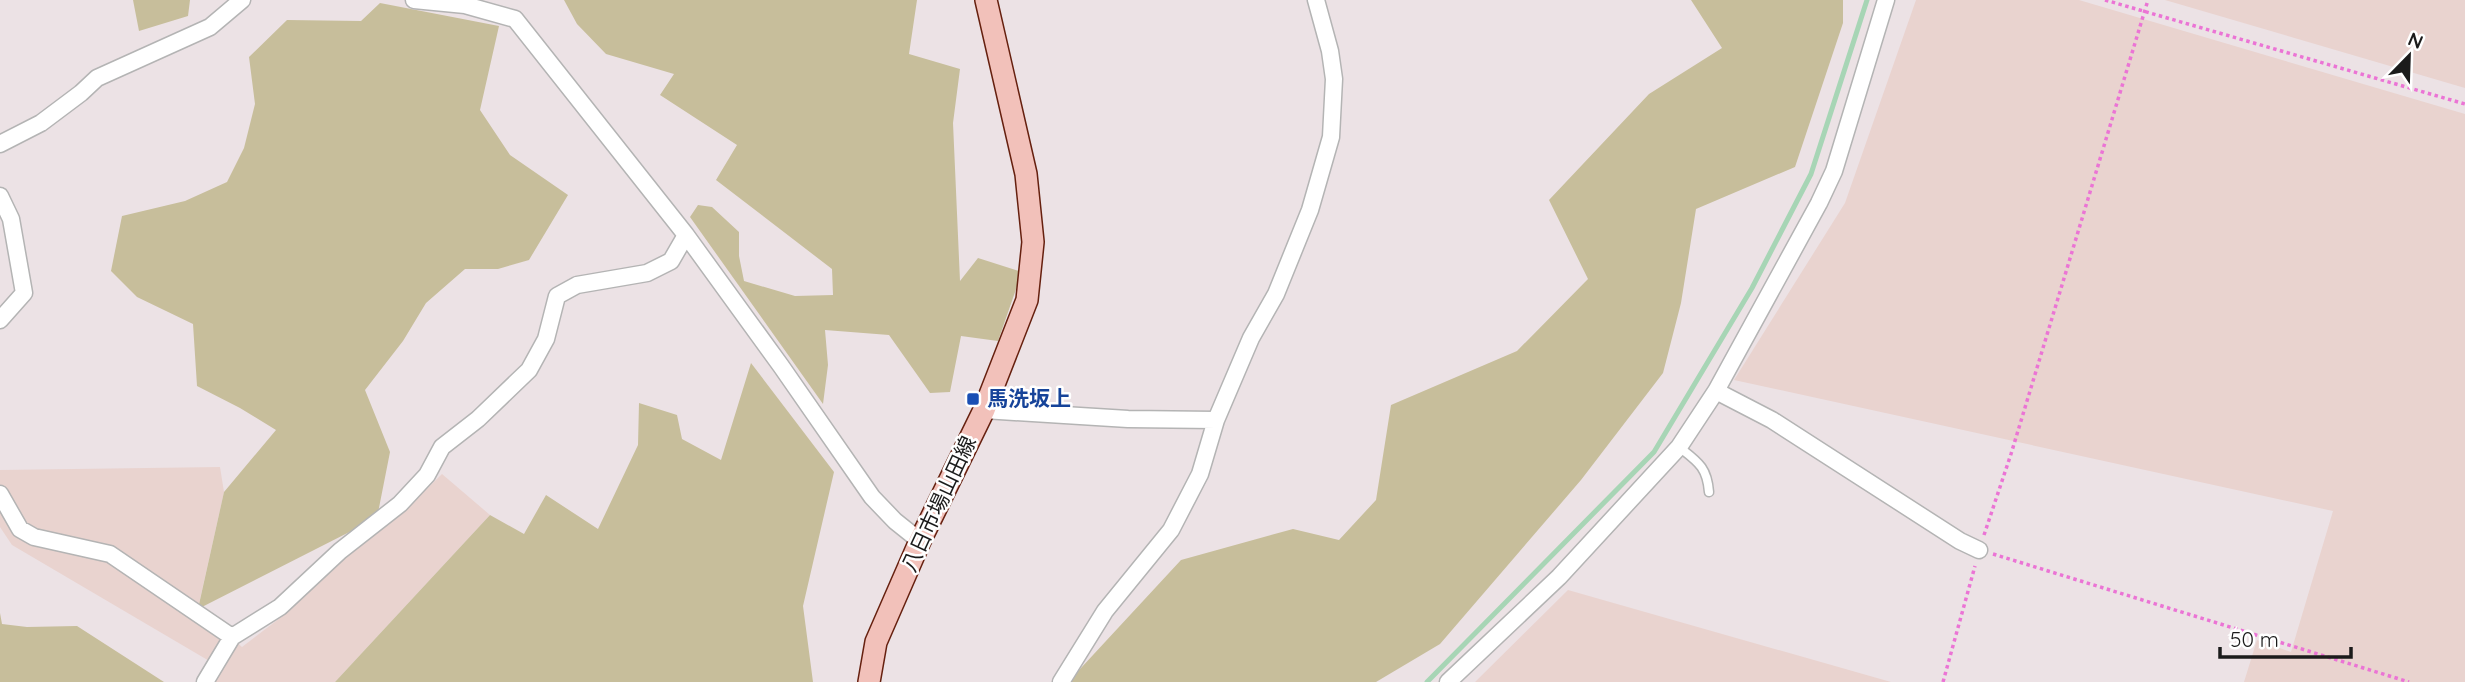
<svg xmlns="http://www.w3.org/2000/svg" width="2465" height="682" viewBox="0 0 2465 682" font-family="Quicksand,'Noto Sans JP',sans-serif">
<style>
.farmland{fill:#e9d3cf}
.forest{fill:#c7be9b}
.lines{fill:none;stroke-linecap:round;stroke-linejoin:round}
.stream{stroke:#a7d5b5;stroke-width:5}
.service-casing{stroke:#b4b4b4;stroke-width:11}
.minor-casing{stroke:#b4b4b4;stroke-width:19}
.secondary-casing{stroke:#66200f;stroke-width:24}
.path{stroke:#eb74d5;stroke-width:3.5;stroke-dasharray:3.5 3.5;stroke-linecap:butt}
.service{stroke:#fff;stroke-width:8}
.minor{stroke:#fff;stroke-width:16}
.secondary{stroke:#f2c1ba;stroke-width:21}
.transit-dot{fill:#1a4fb4;stroke:#fff;stroke-width:2.5}
.labels{text-anchor:middle;stroke-width:5;stroke-linejoin:round;paint-order:stroke}
.transit-label{font-size:21px;font-weight:bold;fill:#164399;stroke:#fff;text-anchor:start}
.street-label{font-size:21px;fill:#1b1b1b;stroke:#fff}
</style>
<rect width="100%" height="100%" fill="#ece2e5"/>
<path class="farmland" d="M1916,0H2079L2465,114V682H2244L2257,640L2291,652L2333,511L1734,380L1845,203Z
M2165,0H2465V88Z
M220,467L224,492L198,608L242,647L280,618L343,556L397,518L442,474L490,515L335,682H206L211,662L12,545L0,527V470Z
M1568,590L1891,682H1475Z"/>
<path class="forest" d="M133,0H190L188,16L139,31Z
M564,0H917L909,54L960,69L953,123L960,281L978,258L1022,272L998,341L961,336L950,392L930,393L889,335L825,330L828,365L823,404L690,217L698,205L712,207L739,232V256L744,281L795,296L833,295L832,269L716,180L737,145L660,95L674,74L606,54L577,24Z
M1691,0H1843V23L1795,167L1696,209L1681,303L1663,373L1581,480L1440,644L1376,682H1068L1181,560L1293,529L1339,540L1376,500L1391,405L1517,351L1588,279L1549,200L1649,94L1722,48Z
M380,3L499,26L480,110L510,155L568,195L529,260L498,269H465L426,303L403,341L365,390L390,452L377,518L198,609L224,492L276,430L240,408L197,386L193,324L137,297L111,271L122,216L185,201L227,182L244,148L255,104L249,57L287,20L361,21Z
M751,363L834,472L803,606L813,682H335L490,515L524,534L546,495L598,529L638,445L639,403L677,415L682,439L721,460Z
M0,613L2,624L27,627L77,626L164,682H0Z"/>
<g class="lines">
<path class="stream" d="M1427,682L1654,452L1752,288L1811,174L1867,0"/>
<defs>
<path id="service" d="M1679,447C1698,462 1707,467 1709,492"/>
<path id="minor" d="M414,0L465,5L515,19L686,235L781,366L872,497L895,521L920,541
M0,144L41,123L81,93L97,78L210,27L242,0
M0,196L11,219L24,293L0,320
M1716,391L1772,420L1960,541L1979,550
M984,410L1128,419L1216,420
M0,494L20,529L34,537L110,554L232,637
M205,682L232,637L280,607L340,551L400,504L427,475L442,447L478,419L529,370L546,339L557,296L577,285L647,273L671,261L686,235
M1061,682L1105,611L1171,530L1200,474L1216,420L1251,338L1276,294L1310,210L1331,137L1334,79L1330,51L1316,0
M1448,682L1559,577L1679,447L1716,391L1819,203L1834,171L1886,0"/>
<path id="secondary" d="M869,682L876,642L920,541L984,410L1027,300L1033,242L1026,174L986,0"/>
</defs>
<use href="#service" class="service-casing"/>
<use href="#minor" class="minor-casing"/>
<use href="#secondary" class="secondary-casing"/>
<path class="path" d="M2105,0L2465,104
M1984,535L2011,454L2148,0
M1993,554L2409,682
M1943,682L1975,566"/>
<use href="#service" class="service"/>
<use href="#minor" class="minor"/>
<use href="#secondary" class="secondary"/>
</g>
<rect class="transit-dot" x="966" y="392" width="14" height="14" rx="3.5"/>
<g class="labels">
<g class="transit-label">
<text x="987" y="406">馬洗坂上</text>
</g>
<g class="street-label">
<text transform="translate(939 504) rotate(-65)" y="7">八日市場山田線</text>
</g>
</g>
<g transform="translate(2409 56) rotate(23)" stroke="#ffffff" stroke-width="5" paint-order="stroke">
<path d="M0-5L12 26L0 18L-12 26Z" fill="#1b1b1b"/>
<text y="-10" font-size="19" font-weight="bold" text-anchor="middle" fill="#1b1b1b">N</text>
</g>
<path d="M2220 647v10h131v-10" fill="none" stroke="#1b1b1b" stroke-width="3.5"/>
<text x="2230" y="647" font-size="21" fill="#1b1b1b" stroke="#ffffff" stroke-width="5" paint-order="stroke">50 m</text>
</svg>
